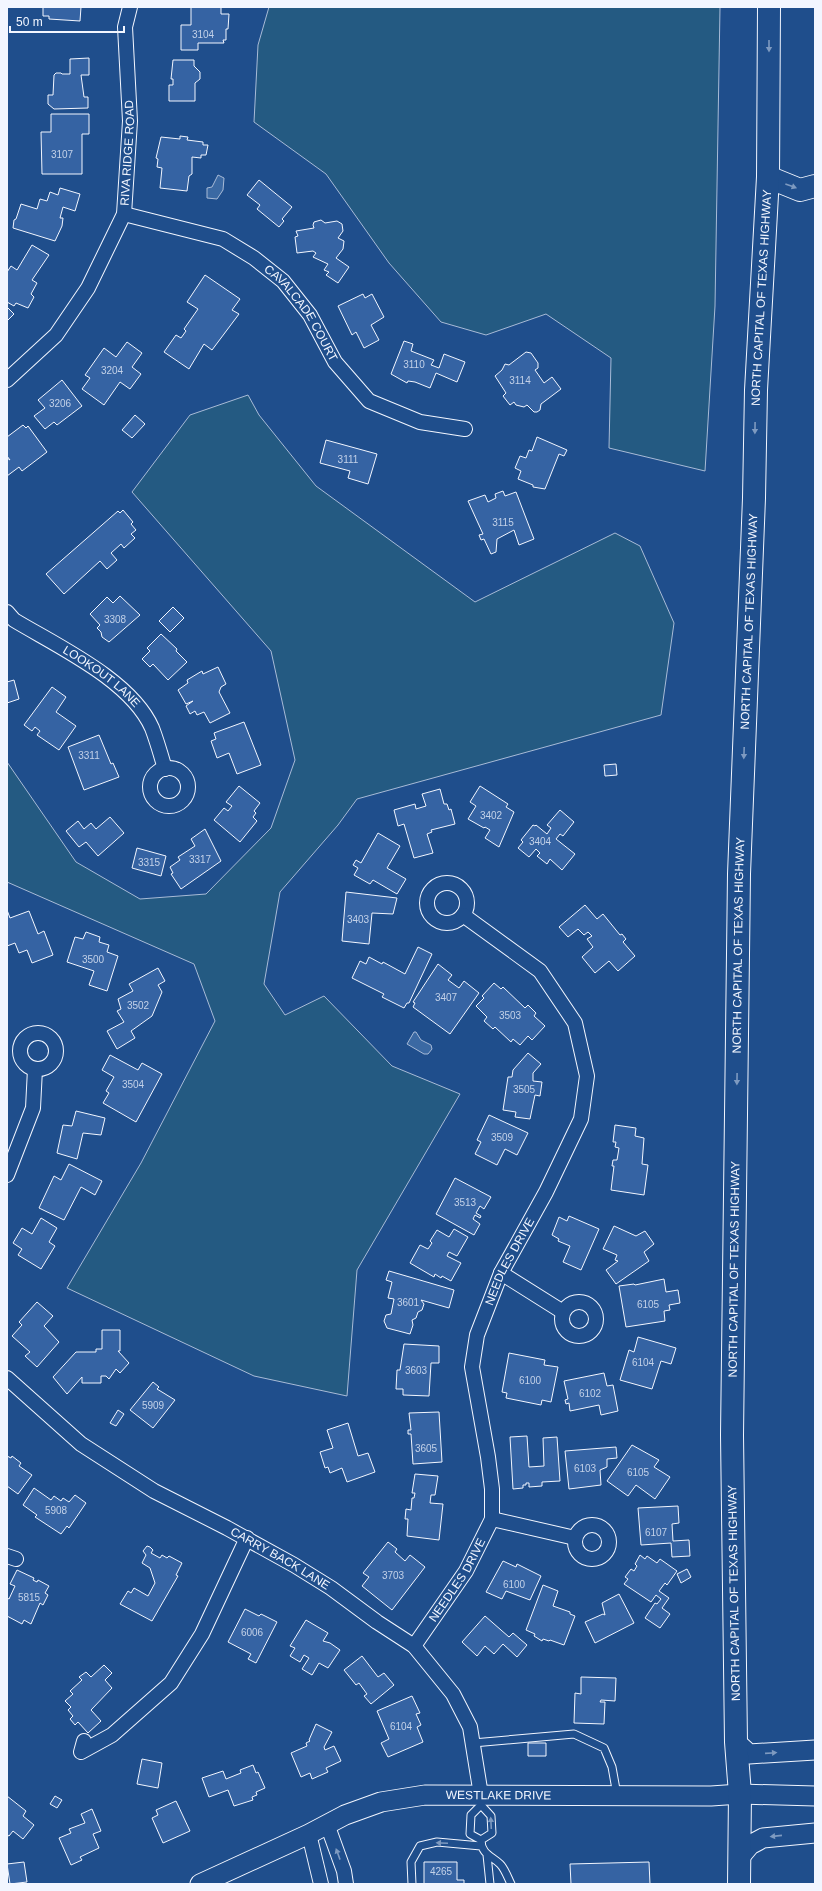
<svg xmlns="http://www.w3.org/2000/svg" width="822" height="1891" viewBox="0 0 822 1891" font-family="Arial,sans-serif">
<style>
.green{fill:#245a82;stroke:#a8bbd7}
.water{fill:#3b69a3;stroke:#a8bbd7}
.building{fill:#3563a3;stroke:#f2f6ff}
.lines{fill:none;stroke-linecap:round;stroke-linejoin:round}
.lane-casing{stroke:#f2f6ff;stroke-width:9}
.street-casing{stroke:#f2f6ff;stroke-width:16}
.secondary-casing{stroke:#f2f6ff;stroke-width:21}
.highway-casing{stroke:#f2f6ff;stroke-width:24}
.lane{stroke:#1f4e8c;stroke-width:7}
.street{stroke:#1f4e8c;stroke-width:14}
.secondary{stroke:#1f4e8c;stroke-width:19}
.highway{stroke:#1f4e8c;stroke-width:22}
.oneway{fill:#7e9ac0}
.labels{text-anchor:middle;stroke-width:3;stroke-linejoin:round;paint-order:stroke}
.number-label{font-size:10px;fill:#c3d1e8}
.street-label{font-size:12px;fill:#f2f6ff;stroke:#1f4e8c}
</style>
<rect width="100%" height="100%" fill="#1f4e8c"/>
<path class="green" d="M269,7H720L715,306L705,471L609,448L611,358L546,314L486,335L441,322L389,263L326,174L254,122L258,45Z
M248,395L259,415L316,486L475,602L615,533L640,546L674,623L661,715L357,799L338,825L280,892L264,984L285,1015L324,996L392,1066L460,1094L357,1270L347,1396L254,1376L67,1288L141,1163L215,1021L194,964L7,882V762L76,862L140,899L206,894L271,828L295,760L271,651L132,492L190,415Z"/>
<path class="water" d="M218,175L224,178L223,190L217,199L207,198V188L212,187Z
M414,1032H416L421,1040L431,1045L432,1049L428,1054H424L407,1044Z"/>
<path class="building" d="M43,7H81L80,21L49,19V16H43Z
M191,7H221V14H229L228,29H226V40H223L224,43H198V50H181V25H191Z
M89,58V75H81L84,97H88V108L54,109L48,104V95H53L54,75L56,73H61L62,74H70V59Z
M173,60H194V66L200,72V79L195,83V101H169V85H173V79H171Z
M51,114H89V134H82V174H42L41,132H51Z
M180,136L188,137L187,140L203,142V145H208L206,155H201V158L192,157V174L189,176L187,191L160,188L162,168L157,167L158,159L156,158L161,137L180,139Z
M259,180L292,207L282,219L284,221L279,227L257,209L260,205L247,195Z
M60,188L80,194L75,211L63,207L60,218H63L62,226L55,241L13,228L14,220L16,219L21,204L37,209L40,199L47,201L50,192L58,195Z
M321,220L325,223L337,221L342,224L343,231L338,238L344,241L343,249L336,258L349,267L338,283L326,275L329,272L324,270L328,264L313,257L316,253L313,251L297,253L295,237L298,236L296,231L314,228L313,225L314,222Z
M32,245L49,255L32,280L37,283L31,294L34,297L28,308L16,303L14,306L7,302V272L11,266L17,270Z
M205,275L240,299L232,310L239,314L212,350L204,344L189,369L164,352L176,335L181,338L186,331L184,329L198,309L187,302Z
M363,294L365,298L372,294L384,317L371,325L379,340L364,348L356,332L352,335L338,306Z
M7,307L14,314L7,321Z
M404,341L413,344L411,351L434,360L431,365L439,368L444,354L465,362L457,382L436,373L430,388L415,382L408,381L407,383L391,374Z
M127,342L142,353L132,367L141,374L130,389L120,382L104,405L82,389L90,378L85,375L104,348L116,357Z
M526,352L531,353L538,363V368L535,370L544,383L552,377L561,389L541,404L540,410L537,412H534L527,405L524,407L516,405L514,402L510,405L503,396L506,393L495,376L502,370L505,364L509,365Z
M62,380L82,406L57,425L54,422L45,429L34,416L45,408L38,400Z
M135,415L145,424L132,438L122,430Z
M23,425L26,428L28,426L47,452L22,471L19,467L7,476V458L10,460L7,456V437Z
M537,437L567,450L564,456L559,454L545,489L533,487V485L518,479L521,471L515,468L520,456L526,458L529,450L532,451Z
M326,440L377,454L368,484L348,478L350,471L320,463Z
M503,491L505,496L516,492L534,539L519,545L514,530L497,539L496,552L491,554L484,539L481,540L479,535L483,534L468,501L485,495L488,502L496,498L495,494Z
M123,510L133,522L131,524L136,530L131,534L135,538L124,548L121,544L111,553L117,560L107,569L100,561L64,594L46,574L118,511L120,513Z
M120,596L140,615L109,642L102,637L101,632L97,628L100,625L90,614L107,597L113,603Z
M173,607L184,618L170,632L159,621Z
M161,634L177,649L176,651L187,662L168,680L153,664L150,667L142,659L150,651L147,648Z
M218,667L226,684L221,687L219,692L230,713L210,723L204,712L197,715L195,711L190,714L186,706L193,701L186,704L178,690L188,683L187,680L202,671L203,674Z
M14,680L19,699L7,703V682Z
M52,687L66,697L56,712L76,726L59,750L37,735L40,731L35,727L32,731L24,725Z
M244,722L261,765L237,774L229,753L217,758L211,741L216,739L214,733Z
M99,735L111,764L113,763L119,777L84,790L68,747Z
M616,764L617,775L605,776L604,765Z
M239,786L260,803L254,811L256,813L253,817L257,821L240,842L214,820L224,808L228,811L232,806L226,802Z
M480,786L508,804L506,807L514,812L499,847L485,838L490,830L485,827L484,828L468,819L476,806L470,802Z
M440,789L444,804H447L449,810L451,809L455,824L431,830L432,832L427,834L433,853L414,858L404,824L398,826L394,810L415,804L416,809L426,806L422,794Z
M560,810L574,822L563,836L560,834L556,839L575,854L562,870L550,859L547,864L537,856L540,853L536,849L529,857L518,848L523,842L521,840L533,825L535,826L536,825L547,834L551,828L547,825Z
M110,817L124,833L98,856L86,842L79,847L66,831L78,821L84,829L91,823L96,829Z
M205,829L221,861L181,889L171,874L173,873L170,867L180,860L178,857L195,846L191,839Z
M378,833L400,846L387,868L406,879L397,894L373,880L370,884L354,875L358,868L353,865L356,860L361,863Z
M137,848L166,856L161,876L132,868Z
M346,892L397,898L393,914L372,913L369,944L342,941Z
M585,905L597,919L603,914L620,935L622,934L626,939L623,942L635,956L618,971L609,961L595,973L582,957L593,947L587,939L592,936L588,932L584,935L578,929L568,937L559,927Z
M7,910L10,918L29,911L38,934L44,931L53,955L32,963L27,950L19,953L15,943L7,946Z
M86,932L100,937L99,942L109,945L107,952L118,956L107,991L89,985L94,971L67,962L75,937L83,939Z
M418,947L432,954L409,1003H407L404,1008L382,997L384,994L352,978L360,961L366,964L369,957L382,964L383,962L405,974Z
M438,964L452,975L448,980L459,988L464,981L479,993L450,1034L413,1007L415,1003L413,1002Z
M158,968L165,981L158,985L162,992L152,1016L131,1031L135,1038L117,1049L107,1031L124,1022L117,1011L121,1009L118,999L133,991L129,984Z
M494,983L501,989L503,987L525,1008L528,1005L536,1013L534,1016L545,1026L532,1040L528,1036L520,1045L513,1039L511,1042L495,1027L493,1029L484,1021L487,1017L476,1006L484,998L482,996Z
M528,1053L541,1064L533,1073V1081L542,1082L540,1096L535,1095L530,1119L515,1117L516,1112L503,1110L508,1077H512L513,1070Z
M110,1055L138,1070L142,1063L162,1074L136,1122L103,1103L109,1093L106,1091L114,1077L102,1070Z
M76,1111L105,1118L101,1135L83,1133L77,1159L57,1153L63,1125L72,1126Z
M489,1115L528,1133L517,1155L505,1149L497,1165L475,1154L481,1142L477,1140Z
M615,1125L636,1128L635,1136L644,1138L642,1164L648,1165L644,1195L611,1190L614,1166H612L613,1160H617L619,1148L615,1147L616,1142H613Z
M69,1164L102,1181L95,1195L81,1187L64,1220L39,1208L54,1176L61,1180Z
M455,1178L491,1197L484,1209L480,1206L476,1213L481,1216L480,1218L475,1215L473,1219L480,1224L474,1235L436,1214Z
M569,1216L599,1229L581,1270L563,1262L570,1246L558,1241L559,1239L552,1235L559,1217L567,1221Z
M41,1218L57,1228L49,1242L55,1246L41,1269L18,1255L22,1249L13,1243L22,1228L32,1234Z
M614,1226L636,1236L645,1231L654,1244L644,1252L649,1261L616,1284L606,1270L618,1261L615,1260L617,1255L603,1249Z
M454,1229L468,1237L457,1256L449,1252L447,1256L461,1263L451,1281L442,1276L441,1278L435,1274L434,1277L410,1263L420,1245L428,1249L432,1243L430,1241L437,1230L449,1237Z
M389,1271L454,1290L449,1308L421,1300L424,1304L422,1310L418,1312L416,1318L412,1320L413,1325L410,1334L387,1328L384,1321L386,1315L391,1314L394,1299L388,1298L392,1282L386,1280Z
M664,1279L666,1292L678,1290L680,1303L669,1305L670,1310L664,1311L665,1321L626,1327L619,1286L634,1284L635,1285Z
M37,1302L53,1316L44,1326L59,1342L37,1367L25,1356L30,1352L12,1336L22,1325L19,1322Z
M102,1330H120V1351H118L129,1363L120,1373L116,1369L109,1379L106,1376H101V1383H82V1377L67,1394L53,1377L76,1352H96V1349H102Z
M638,1337L676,1348L671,1364L661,1361L652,1389L620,1380L629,1350L634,1352Z
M404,1344L439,1346V1363H431L429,1396L403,1395V1389H396L397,1370H400Z
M509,1353L545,1360L544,1365L558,1367L551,1402L542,1400L541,1405L506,1398L507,1393L502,1392Z
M604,1373L607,1386L613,1385L618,1411L601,1415L599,1405L570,1411L569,1403L566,1404L565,1400L568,1399L564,1381Z
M153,1382L159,1387L157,1389L175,1400L153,1428L130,1410Z
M118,1410L124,1414L116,1426L110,1423Z
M439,1412L442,1462L413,1464L411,1434H408V1430H411L409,1413Z
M348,1423L358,1456L368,1453L375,1472L347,1482L342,1468L330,1473L328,1467L325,1468L320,1452L333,1448L327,1430Z
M527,1436L529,1467L544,1466L543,1438L557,1437L560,1481L542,1482V1486L529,1487V1483H526V1485H523V1488L513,1489L510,1437Z
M632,1445L659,1460L654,1467L670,1477L655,1499L636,1485L628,1496L607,1481Z
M616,1447L617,1458L607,1459V1467L600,1470L601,1485L569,1489L565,1451Z
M7,1456L11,1458L12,1456L21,1463L19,1466L32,1475L18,1494L7,1486Z
M415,1474L438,1476L435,1495H431L430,1503L443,1504L439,1540L407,1536L408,1519H405L406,1509L411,1510L412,1498H414L415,1493H412Z
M34,1488L51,1500L54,1496L61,1501L63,1498L69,1502L75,1495L86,1503L69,1528L67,1526L61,1534L35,1517L37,1515L23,1505Z
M678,1506L679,1523L672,1524L673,1541L689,1540L690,1556L672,1557L671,1543L641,1545L638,1508Z
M388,1542L397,1549L395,1552L405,1561L410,1555L425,1567L392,1610L362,1586L369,1577L363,1573Z
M147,1546L150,1547L153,1550L151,1553L160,1558L162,1555L167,1558L169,1556L182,1563L176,1575L178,1576L152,1621L120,1604L128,1591L131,1593L134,1588L148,1596L155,1583L150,1568L142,1563L146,1555L143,1551Z
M640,1555L645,1559L647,1556L657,1563L660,1559L677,1571L667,1585L665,1583L659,1591L669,1598L662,1608L670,1614L660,1628L645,1618L655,1603L657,1604L661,1599L656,1595L651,1602L624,1584L628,1579L625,1577L631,1569L634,1571L637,1566L635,1564Z
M503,1561L516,1567L517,1564L541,1576L530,1600L506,1591L502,1599L486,1592Z
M687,1569L691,1577L681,1583L677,1574Z
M17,1570L34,1578L33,1580L37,1582L38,1580L49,1586L45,1593L48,1595L43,1605L40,1603L31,1624L24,1620L22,1624L7,1616V1598L9,1599L15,1586L10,1584Z
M543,1585L558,1591L553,1606L570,1612V1614L575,1616L564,1645L550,1640L549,1641L543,1639L542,1641L534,1636L535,1634L526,1630Z
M619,1594L634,1623L595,1643L585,1622L603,1614L605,1615L602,1603Z
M245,1609L259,1616L261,1614L277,1622L256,1663L248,1659L251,1654L228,1642Z
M485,1616L509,1637L513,1633L527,1645L517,1657L503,1644L494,1654L485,1646L477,1656L462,1642Z
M306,1620L328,1633L323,1641L330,1643L340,1650L328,1668L319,1663L312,1675L302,1669L309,1658L304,1655L300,1662L290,1656L295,1648L290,1646Z
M362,1656L378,1677L384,1673L394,1685L371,1704L364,1696L367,1694L359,1683L356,1685L344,1670Z
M104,1665L112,1673L105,1680L112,1688L91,1710L101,1721L88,1733L78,1722L75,1725L70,1719L73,1716L68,1710L71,1707L65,1701L73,1694L70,1691L82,1680L79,1677L86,1672L91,1677Z
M581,1677L616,1678L615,1701L601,1700L600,1702H605L604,1724L574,1723L575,1693L581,1694Z
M412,1696L420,1713L416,1714L421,1725L417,1727L423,1742L388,1757L381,1743L389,1739L377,1711Z
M316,1724L332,1732L324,1747L325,1750L334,1746L341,1761L326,1768L328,1772L312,1779L310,1773L301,1777L291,1753L307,1746L306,1743L310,1741L309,1740Z
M528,1743H546V1756H528Z
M142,1759L162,1763L158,1788L137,1784Z
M253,1765L256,1773L258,1772L265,1788L256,1792L257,1795L252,1797L253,1800L234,1806L228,1790L209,1797L202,1778L223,1771L226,1779L241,1773L240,1770Z
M7,1796L26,1811L23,1816L34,1825L23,1839L13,1831L9,1836L7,1835Z
M55,1796L62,1800L57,1808L50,1804Z
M176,1801L190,1831L163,1843L152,1818L158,1815L156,1810Z
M92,1809L101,1831L93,1834L99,1848L80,1857L82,1860L71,1865L59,1838L71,1833L69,1829L85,1823L81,1814Z
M24,1862L27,1882L10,1884L7,1864Z
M424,1862H457V1880H464V1884H424Z
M649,1862L650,1884H571L570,1864Z"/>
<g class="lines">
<defs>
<path id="lane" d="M473,1743L574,1734L604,1748L612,1767L617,1795
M481,1796V1805L471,1815L470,1834L481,1840
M481,1805L491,1816L492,1833L481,1840
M481,1840C481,1854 492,1856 500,1864C505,1869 508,1878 511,1884
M487,1855L490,1884
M412,1884L411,1862L420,1846L437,1842L481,1846"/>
<g id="street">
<path id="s1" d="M124,214L223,239L254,258L283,281L310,315L335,362L369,401L420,422L465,429"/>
<path id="s2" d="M7,380L56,335L88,288L124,214L130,121L125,27L130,7"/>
<path id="s3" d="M7,612L14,620C57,646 131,680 152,728C157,741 161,755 165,769"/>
<circle cx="169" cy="787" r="19"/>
<circle cx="447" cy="903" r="20"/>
<circle cx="38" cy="1051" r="18"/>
<path d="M7,1175L33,1108L35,1069"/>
<path d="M501,1273L563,1312"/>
<circle cx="579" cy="1319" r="17"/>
<path id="s4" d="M7,1378L81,1444L154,1491L227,1528L294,1565L331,1588L377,1622L414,1646L453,1694L470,1727L481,1795"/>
<path d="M492,1519L575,1538"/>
<circle cx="592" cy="1542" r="17"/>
<path d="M7,1556L16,1559"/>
<path id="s5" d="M414,1646L466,1571L492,1519V1489L488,1457L472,1367L477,1335L501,1273L546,1192L581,1119L587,1076L575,1023L540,971L463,915"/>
<path d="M84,1741L81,1752L112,1735L171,1683L202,1634L247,1538"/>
<path d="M327,1824L344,1871L346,1884"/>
<path d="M309,1834L321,1884"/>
</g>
<g id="secondary">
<path d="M736,1742L749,1754L815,1750"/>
<path d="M739,1858L750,1845L763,1838L815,1833"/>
<path id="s6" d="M200,1884L309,1834L345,1815L381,1802L425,1795L711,1796L740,1794L815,1796"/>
</g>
<g id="highway">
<path d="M768,177L800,190L815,186"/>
<path id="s7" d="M739,1884L740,1794L736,1742L732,1435L739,874L754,498L756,390L768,177L769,7"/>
</g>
</defs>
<use href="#lane" class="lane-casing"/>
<use href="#street" class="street-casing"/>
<use href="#secondary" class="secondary-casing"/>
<use href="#highway" class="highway-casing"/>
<use href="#lane" class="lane"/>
<use href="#street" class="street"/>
<use href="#secondary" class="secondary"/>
<use href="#highway" class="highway"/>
</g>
<defs><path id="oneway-solid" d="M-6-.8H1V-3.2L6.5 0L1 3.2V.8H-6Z"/></defs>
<g class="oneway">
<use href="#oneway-solid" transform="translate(769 46) rotate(90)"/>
<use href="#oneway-solid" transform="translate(791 186) rotate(20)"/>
<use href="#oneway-solid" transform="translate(755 428) rotate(91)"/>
<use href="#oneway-solid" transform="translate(744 753) rotate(92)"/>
<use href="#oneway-solid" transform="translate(737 1079) rotate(91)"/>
<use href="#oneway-solid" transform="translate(771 1753) rotate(-4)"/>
<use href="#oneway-solid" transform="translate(491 1823) rotate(-93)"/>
<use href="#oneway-solid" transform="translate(776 1836) rotate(174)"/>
<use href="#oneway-solid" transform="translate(442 1843) rotate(-178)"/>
<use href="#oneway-solid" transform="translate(338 1854) rotate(-110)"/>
</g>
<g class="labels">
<g class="number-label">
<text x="203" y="38">3104</text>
<text x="62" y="158">3107</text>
<text x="414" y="368">3110</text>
<text x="112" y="374">3204</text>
<text x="520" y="384">3114</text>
<text x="60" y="407">3206</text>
<text x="348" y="463">3111</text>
<text x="503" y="526">3115</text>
<text x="115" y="623">3308</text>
<text x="89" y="759">3311</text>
<text x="491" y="819">3402</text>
<text x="540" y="845">3404</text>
<text x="200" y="863">3317</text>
<text x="149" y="866">3315</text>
<text x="358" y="923">3403</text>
<text x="93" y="963">3500</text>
<text x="446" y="1001">3407</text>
<text x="138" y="1009">3502</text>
<text x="510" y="1019">3503</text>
<text x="133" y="1088">3504</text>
<text x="524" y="1093">3505</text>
<text x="502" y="1141">3509</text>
<text x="465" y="1206">3513</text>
<text x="408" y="1306">3601</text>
<text x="648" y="1308">6105</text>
<text x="643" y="1366">6104</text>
<text x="416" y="1374">3603</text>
<text x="530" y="1384">6100</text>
<text x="590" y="1397">6102</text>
<text x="153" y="1409">5909</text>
<text x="426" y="1452">3605</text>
<text x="585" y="1472">6103</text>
<text x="638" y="1476">6105</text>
<text x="56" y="1514">5908</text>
<text x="656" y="1536">6107</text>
<text x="393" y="1579">3703</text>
<text x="514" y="1588">6100</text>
<text x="29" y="1601">5815</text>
<text x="252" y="1636">6006</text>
<text x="401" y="1730">6104</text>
<text x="441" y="1875">4265</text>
</g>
<g class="street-label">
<text dy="4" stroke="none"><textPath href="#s2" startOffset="267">RIVA RIDGE ROAD</textPath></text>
<text dy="4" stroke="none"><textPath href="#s7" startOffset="1587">NORTH CAPITAL OF TEXAS HIGHWAY</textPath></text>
<text dy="4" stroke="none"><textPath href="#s1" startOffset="212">CAVALCADE COURT</textPath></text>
<text dy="4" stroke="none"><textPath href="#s7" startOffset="1263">NORTH CAPITAL OF TEXAS HIGHWAY</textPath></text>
<text dy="4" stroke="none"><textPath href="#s3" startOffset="115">LOOKOUT LANE</textPath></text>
<text dy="4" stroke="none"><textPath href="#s7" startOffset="939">NORTH CAPITAL OF TEXAS HIGHWAY</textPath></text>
<text dy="4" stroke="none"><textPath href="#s5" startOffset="416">NEEDLES DRIVE</textPath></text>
<text dy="4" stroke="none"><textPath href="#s7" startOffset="615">NORTH CAPITAL OF TEXAS HIGHWAY</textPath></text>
<text dy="4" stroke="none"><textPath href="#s4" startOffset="329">CARRY BACK LANE</textPath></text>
<text dy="4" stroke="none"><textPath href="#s5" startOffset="79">NEEDLES DRIVE</textPath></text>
<text transform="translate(734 1593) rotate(-91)" y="4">NORTH CAPITAL OF TEXAS HIGHWAY</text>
<text dy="4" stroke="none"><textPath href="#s6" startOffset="317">WESTLAKE DRIVE</textPath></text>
</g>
</g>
<rect width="822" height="1891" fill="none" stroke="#f2f6ff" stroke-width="16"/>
<path d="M10 26v6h114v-6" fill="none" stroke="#f2f6ff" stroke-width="2"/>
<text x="16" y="26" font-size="12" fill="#f2f6ff" stroke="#1f4e8c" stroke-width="3" paint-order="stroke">50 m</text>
</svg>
